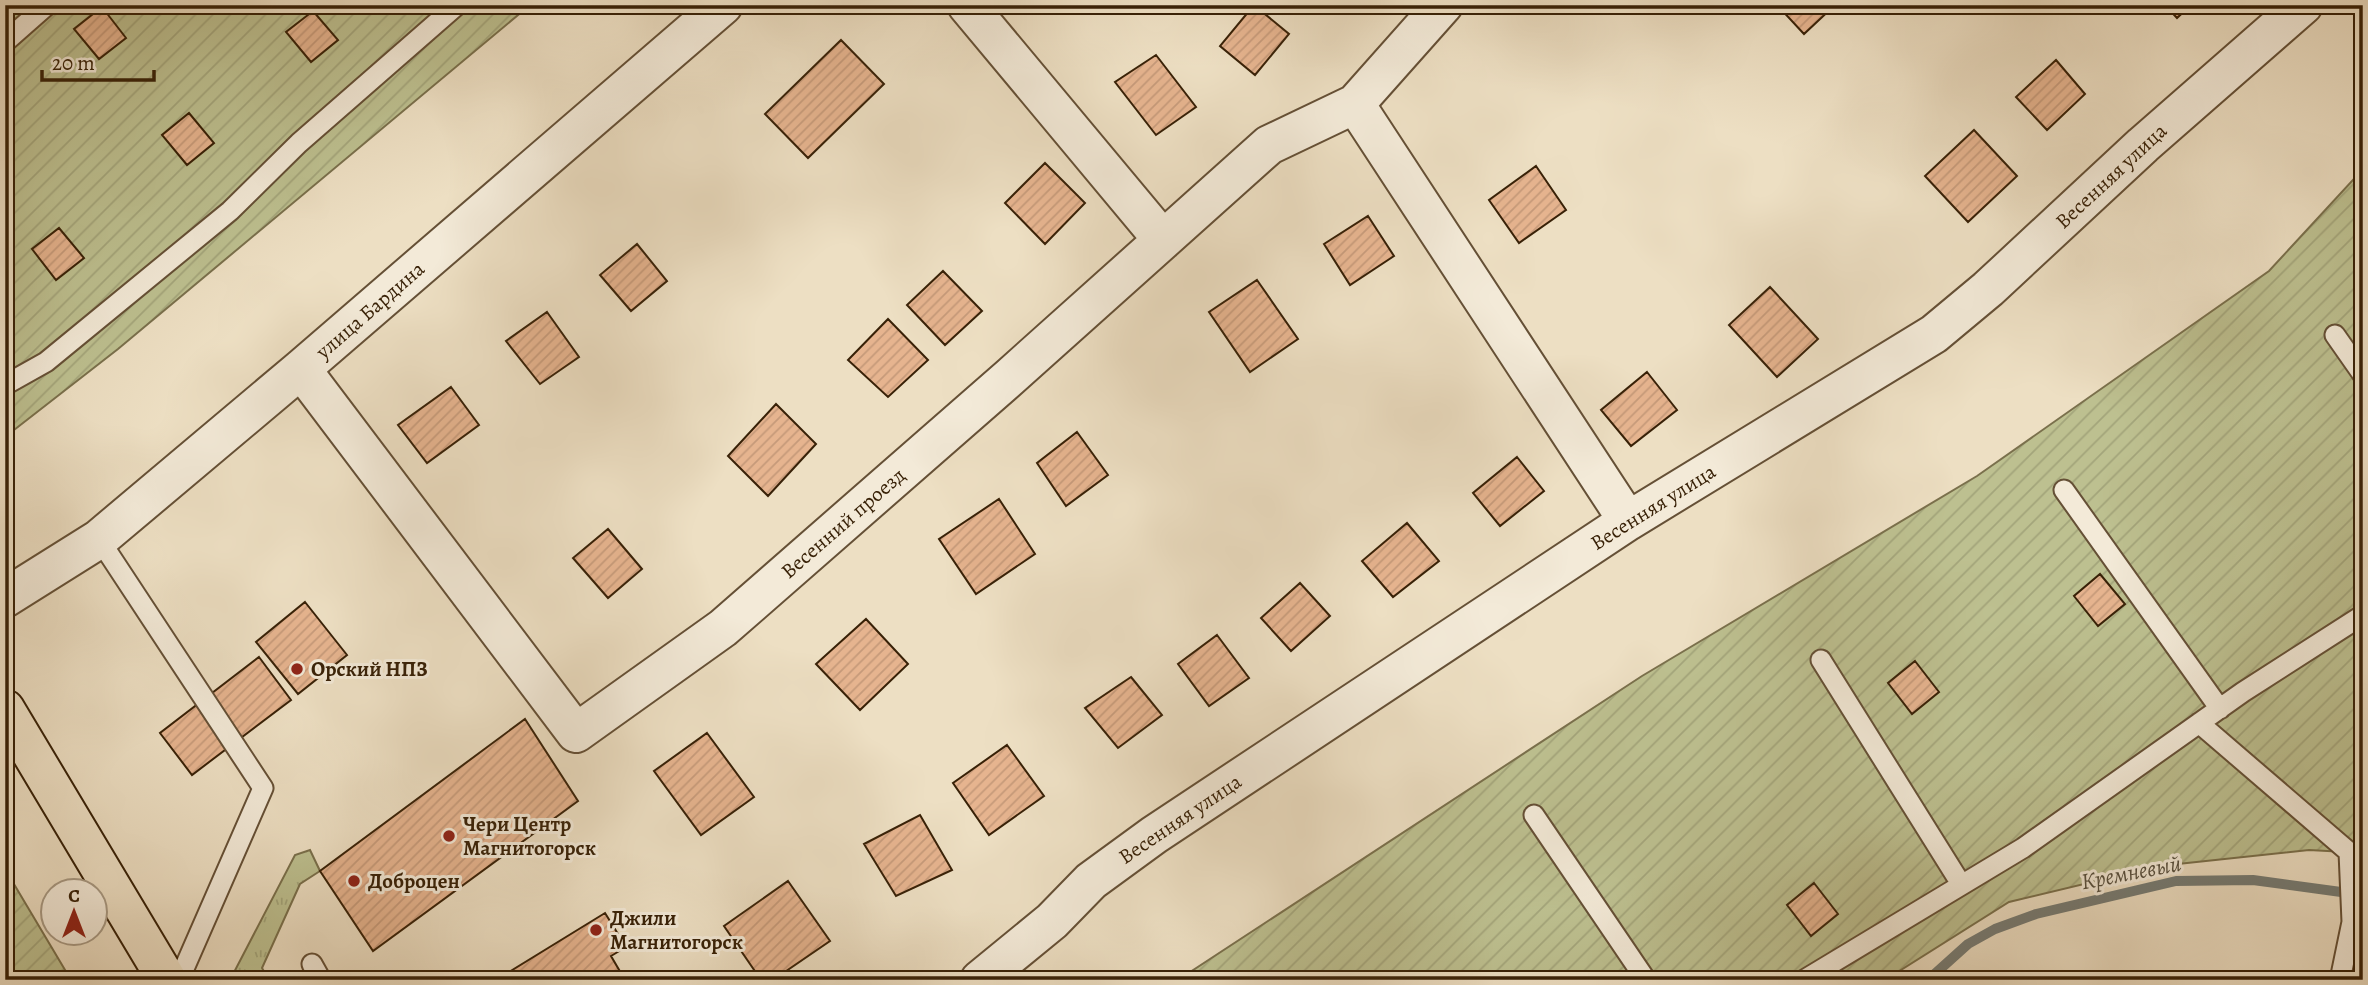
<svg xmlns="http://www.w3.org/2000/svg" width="2368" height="985" viewBox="0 0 2368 985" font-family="Alegreya,serif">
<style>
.grass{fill:url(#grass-tufts);stroke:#7a704c;stroke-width:2}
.garden{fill:url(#garden-furrows);stroke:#7a704c;stroke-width:2}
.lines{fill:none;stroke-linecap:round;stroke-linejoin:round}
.stream{stroke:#767c75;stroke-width:10}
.building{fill:url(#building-hatch);stroke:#382107;stroke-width:2}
.lane-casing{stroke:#655036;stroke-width:23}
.street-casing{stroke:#655036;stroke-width:42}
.primary-casing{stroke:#382107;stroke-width:42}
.lane{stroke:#f3ead8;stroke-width:19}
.street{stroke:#f3ead8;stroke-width:38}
.primary{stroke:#eddfc3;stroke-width:38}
.poi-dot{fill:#8f2418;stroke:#f3ead8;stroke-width:2.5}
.labels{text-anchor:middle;stroke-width:6;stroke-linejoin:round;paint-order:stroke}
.street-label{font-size:21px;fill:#382107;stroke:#f3ead8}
.poi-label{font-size:21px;font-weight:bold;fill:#382107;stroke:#f3ead8;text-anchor:start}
.water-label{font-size:23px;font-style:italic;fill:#574f3e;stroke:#f3ead8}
</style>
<defs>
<pattern id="grass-tufts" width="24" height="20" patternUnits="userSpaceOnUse" patternTransform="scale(1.75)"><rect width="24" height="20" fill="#bdc090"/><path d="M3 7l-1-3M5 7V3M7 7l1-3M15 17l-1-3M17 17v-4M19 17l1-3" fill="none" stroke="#a3a57b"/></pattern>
<pattern id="garden-furrows" width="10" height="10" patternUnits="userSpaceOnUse" patternTransform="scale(1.75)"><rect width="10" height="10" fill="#bdc090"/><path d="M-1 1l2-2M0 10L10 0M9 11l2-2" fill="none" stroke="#a3a57b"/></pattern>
<pattern id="building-hatch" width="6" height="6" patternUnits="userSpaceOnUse" patternTransform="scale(1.75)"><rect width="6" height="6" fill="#e6b48f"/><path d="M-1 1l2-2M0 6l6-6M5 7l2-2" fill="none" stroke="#c69a7a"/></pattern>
</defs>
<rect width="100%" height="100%" fill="#eddfc3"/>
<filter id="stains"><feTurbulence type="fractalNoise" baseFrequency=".00286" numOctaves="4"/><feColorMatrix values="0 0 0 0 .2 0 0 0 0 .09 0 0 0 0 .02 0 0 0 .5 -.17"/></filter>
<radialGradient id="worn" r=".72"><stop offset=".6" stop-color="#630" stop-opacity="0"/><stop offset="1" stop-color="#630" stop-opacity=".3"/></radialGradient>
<path class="grass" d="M310,850L320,871L300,884L262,968L269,980H230L295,855Z"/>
<path class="garden" d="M5,5H530L118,349L5,437Z
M2363,169V853L2309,850L2159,866L2009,902L1885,980H1178L1642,676L1977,476L2269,271Z
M5,869L71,980H5Z"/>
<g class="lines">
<path class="stream" d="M1928,980L1968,944L1995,929L2036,914L2176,881L2253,880L2363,895"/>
</g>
<path class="building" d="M1254,5L1289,34L1255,75L1220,46Z
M1777,5H1835L1804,34Z
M2165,5H2191L2177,18Z
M102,7L126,38L99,59L74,29Z
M313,11L338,40L311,62L286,32Z
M841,40L884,84L808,158L765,114Z
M1156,55L1196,107L1156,135L1115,82Z
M2056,60L2085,94L2047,130L2016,97Z
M189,113L214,143L187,165L162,135Z
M1974,130L2017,176L1968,222L1925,176Z
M1045,163L1085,203L1045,244L1005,203Z
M1536,166L1566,210L1519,243L1489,200Z
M1368,216L1394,256L1350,285L1324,244Z
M59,228L84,258L56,280L32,249Z
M637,244L667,281L631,311L600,275Z
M943,271L982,311L945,345L907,305Z
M1257,280L1298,339L1250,372L1209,312Z
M1770,287L1818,339L1777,377L1729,325Z
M547,312L579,357L540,384L506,341Z
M888,319L928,360L888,397L848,360Z
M1647,372L1677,410L1631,446L1601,410Z
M451,387L479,425L427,463L398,425Z
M776,404L816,444L768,496L728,456Z
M1077,432L1108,475L1066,506L1037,463Z
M1517,457L1544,491L1500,526L1473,493Z
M999,499L1035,554L976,594L939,539Z
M1407,523L1439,561L1393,597L1362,561Z
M608,529L642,569L608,598L573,558Z
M2100,574L2125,604L2098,626L2074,596Z
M1300,583L1330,616L1291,651L1261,618Z
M305,602L347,655L298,694L256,642Z
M866,619L908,664L860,710L816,664Z
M1217,635L1249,678L1209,706L1178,664Z
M259,657L291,700L192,775L160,733Z
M1915,661L1939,692L1912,714L1888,683Z
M1131,677L1162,715L1118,748L1085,708Z
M525,719L578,801L373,951L320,871Z
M707,733L754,797L701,835L654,771Z
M1007,745L1044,796L989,835L953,783Z
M920,815L952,870L896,896L864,844Z
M788,881L830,941L773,980H761L724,926Z
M1814,883L1838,914L1811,936L1787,905Z
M605,913L626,947L611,956L625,980H496Z"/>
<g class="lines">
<defs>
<path id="lane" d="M5,42L47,5
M2335,335L2363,375
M5,385L46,362L230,211L299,143L457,5
M2064,490L2220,709
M99,539L263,788L179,980
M1821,660L1961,884
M2199,723L2349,852L2352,922L2340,980
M1534,815L1646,980
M312,964L321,980
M1804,980L2023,848L2243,692L2363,615"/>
<path id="street" d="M967,5L1163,240
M1355,104L1628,521
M301,369L576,733L723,628L1010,377L1269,145L1355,104L1443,5
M5,598L99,539L301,369L723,5
M980,980L1052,921L1091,881L1154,835L1628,521L1934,334L1988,289L2143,145L2303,5"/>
<path id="primary" d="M5,709L167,980"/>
</defs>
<use href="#lane" class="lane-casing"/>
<use href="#street" class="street-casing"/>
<use href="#primary" class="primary-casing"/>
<use href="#lane" class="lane"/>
<use href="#street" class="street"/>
<use href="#primary" class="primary"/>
</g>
<g class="poi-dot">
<circle cx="297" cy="669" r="7"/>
<circle cx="449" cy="836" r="7"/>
<circle cx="354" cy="881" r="7"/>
<circle cx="596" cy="930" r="7"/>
</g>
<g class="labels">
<g class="street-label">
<text transform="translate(2111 176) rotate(-43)" y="7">Весенняя улица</text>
<text transform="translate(370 310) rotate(-41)" y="7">улица Бардина</text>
<text transform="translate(1653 507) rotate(-32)" y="7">Весенняя улица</text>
<text transform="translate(843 523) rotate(-41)" y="7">Весенний проезд</text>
<text transform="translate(1180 819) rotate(-34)" y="7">Весенняя улица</text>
</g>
<g class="poi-label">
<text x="311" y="676">Орский НПЗ</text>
<text x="463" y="831">Чери Центр<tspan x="463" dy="24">Магнитогорск</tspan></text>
<text x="368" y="888">Доброцен</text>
<text x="610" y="925">Джили<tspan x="610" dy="24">Магнитогорск</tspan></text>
</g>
<g class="water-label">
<text transform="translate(2131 872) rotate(-11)" y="8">Кремневый</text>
</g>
</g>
<rect width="2368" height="985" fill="none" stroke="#eddfc3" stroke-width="28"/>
<rect x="7" y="7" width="2354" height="971" fill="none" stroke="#382107" stroke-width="3.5"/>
<rect x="14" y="14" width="2340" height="957" fill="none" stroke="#382107" stroke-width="2"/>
<g transform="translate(74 912)"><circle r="33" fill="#f3ead8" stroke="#a89a84" stroke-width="2"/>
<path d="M0-5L12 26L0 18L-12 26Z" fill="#8f2418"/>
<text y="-10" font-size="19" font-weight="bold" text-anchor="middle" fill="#382107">С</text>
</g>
<path d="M42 70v10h112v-10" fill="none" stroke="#382107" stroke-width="3.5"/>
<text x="52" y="70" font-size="21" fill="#382107" stroke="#f3ead8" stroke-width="5" paint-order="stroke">20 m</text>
<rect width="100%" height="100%" filter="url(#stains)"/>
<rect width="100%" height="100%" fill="url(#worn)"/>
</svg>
